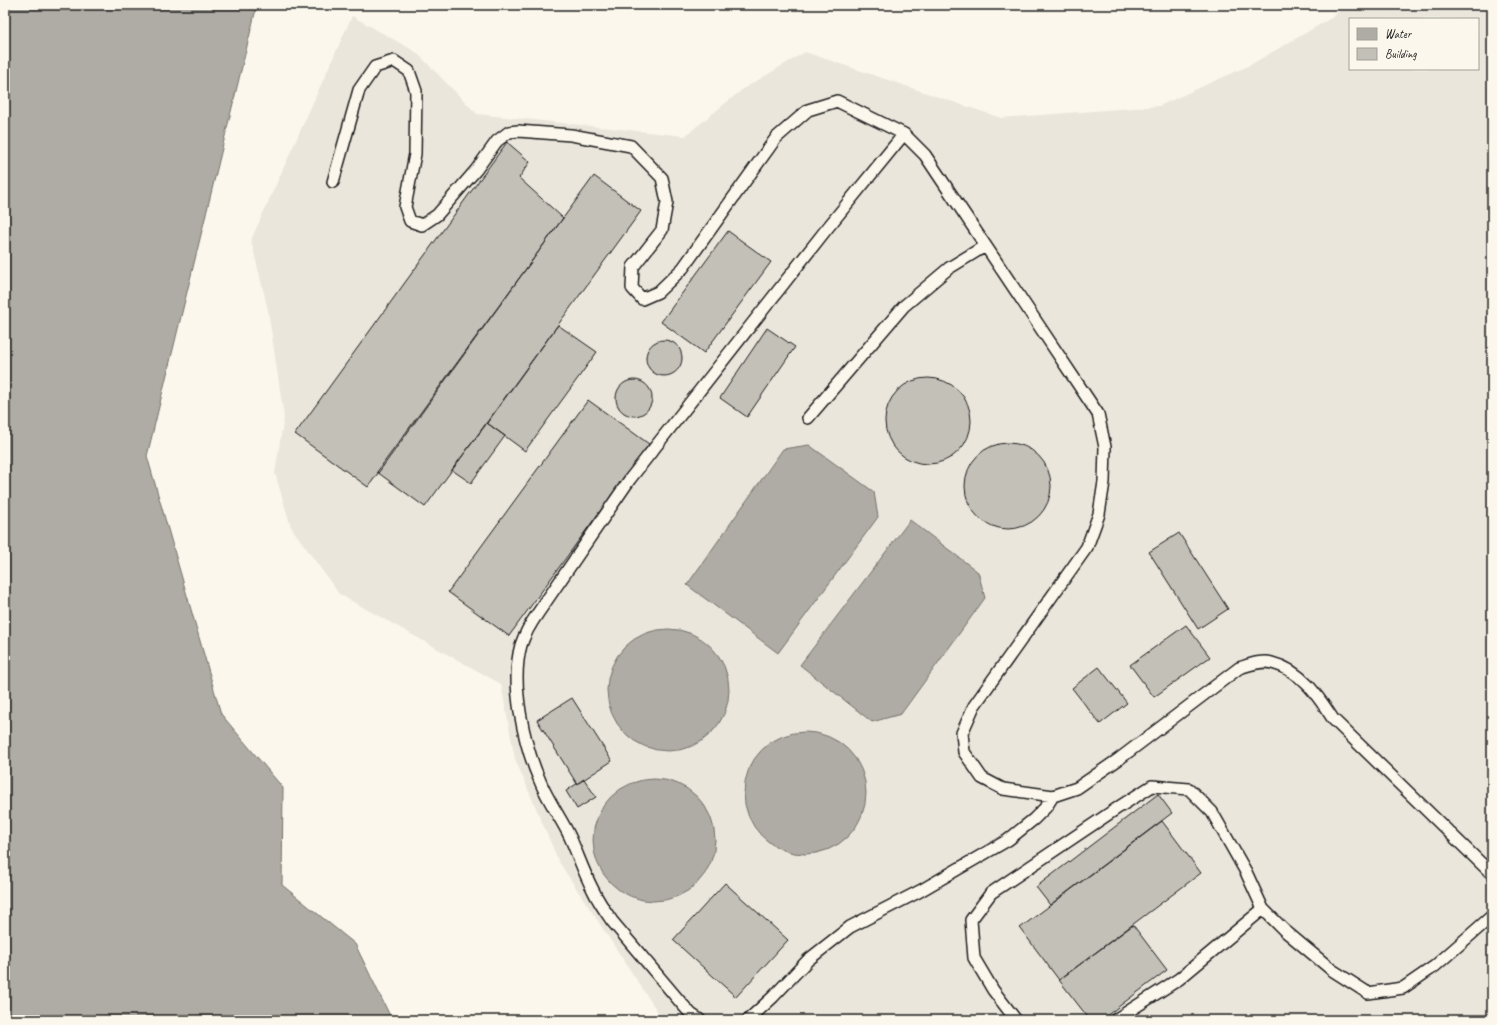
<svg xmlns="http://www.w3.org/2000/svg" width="1497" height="1025" viewBox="0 0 1497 1025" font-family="Caveat,sans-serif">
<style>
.built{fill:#eae6dc;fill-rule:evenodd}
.water{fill:#afaca5;stroke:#74726e}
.building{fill:#c3c0b8;stroke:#1c1c1c}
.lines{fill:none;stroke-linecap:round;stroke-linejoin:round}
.lane-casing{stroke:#1c1c1c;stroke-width:14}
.lane{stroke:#fbf7ec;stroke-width:11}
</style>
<rect width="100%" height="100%" fill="#fbf7ec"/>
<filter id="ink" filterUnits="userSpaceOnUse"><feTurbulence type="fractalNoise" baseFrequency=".025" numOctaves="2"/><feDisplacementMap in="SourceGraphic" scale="8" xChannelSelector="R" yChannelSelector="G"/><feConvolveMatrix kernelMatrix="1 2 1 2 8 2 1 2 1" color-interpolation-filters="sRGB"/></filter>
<g filter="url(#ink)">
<path class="built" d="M1344,5H1492V1020H663L559,862L515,759L501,684L339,594L291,527L275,473L284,417L268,310L251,240L352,16L416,52L477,114L685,136L743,89L805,52L1001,118L1159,106L1250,65L1333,17ZM1350,19H1478V69H1350Z"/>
<path class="water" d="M5,5H257L147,456L221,714L283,788L282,885L355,944L392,1020H5Z
M809,445L874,492L878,517L778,653L687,585L783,449Z
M910,520L978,572L985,598L901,714L872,722L800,665Z
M607 690a61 61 0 1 1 122 0a61 61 0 1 1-122 0Z
M744 793a61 61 0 1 1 122 0a61 61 0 1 1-122 0Z
M593 840a61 61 0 1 1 122 0a61 61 0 1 1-122 0Z"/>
<path class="building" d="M507,142L530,162L519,178L563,218L368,487L295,434Z
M594,176L641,211L425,507L377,472Z
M728,231L771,262L704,353L661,322Z
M558,325L597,352L525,451L487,423Z
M767,328L795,347L747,417L720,398Z
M646 358a18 18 0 1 1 36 0a18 18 0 1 1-36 0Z
M885 421a43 43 0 1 1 86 0a43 43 0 1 1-86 0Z
M616 398a18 18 0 1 1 36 0a18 18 0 1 1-36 0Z
M588,400L649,444L509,636L448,592Z
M487,423L505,436L471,483L452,470Z
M965 486a43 43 0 1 1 86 0a43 43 0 1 1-86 0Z
M1179,533L1228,609L1198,629L1149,552Z
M1186,625L1210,657L1154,697L1130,665Z
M1099,667L1127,703L1100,724L1072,688Z
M572,698L612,761L577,784L537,720Z
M584,779L596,797L577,809L566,791Z
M1158,794L1172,813L1050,905L1036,887Z
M1162,821L1201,873L1059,980L1020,928Z
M725,883L788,940L736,997L673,940Z
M1133,925L1167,970L1101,1020H1090L1059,980Z"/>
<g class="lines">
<defs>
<path id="lane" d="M333,182L359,90L375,67L394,61L409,71L416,91L415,154L405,207L410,221L422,225L437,215L476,170L497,141L509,132L518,131L571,135L631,146L662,178L667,202L662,230L633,267L632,288L642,299L658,292L683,268L776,138L808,110L837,101L904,134L925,155L1098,414L1105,447L1104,482L1099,514L1087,547L974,706L962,733L964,752L982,778L1003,789L1053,796L1077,788L1119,759L1239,668C1249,665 1261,660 1272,663C1301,670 1318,696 1333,719L1492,874
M808,418L904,306L949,268L985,246
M700,1020L691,1014L682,1004L612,921C605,911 598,901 593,890C584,873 578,855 570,837C561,818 548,801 540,781C524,745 510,684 521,645C525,633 531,623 538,613L630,479L825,231L904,134
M748,1020L773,997L808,960L850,927L920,891L1008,840L1034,819L1046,807L1053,796
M1016,1020L993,990L974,958L971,920L991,893L1119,807L1152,786L1189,789L1212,812L1246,872L1263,909L1284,930L1332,970L1368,993L1403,988L1435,966L1492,916
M1115,1020L1179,979L1263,909"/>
</defs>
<use href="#lane" class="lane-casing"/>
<use href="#lane" class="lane"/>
</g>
</g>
<rect width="1497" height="1025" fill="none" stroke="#fbf7ec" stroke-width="20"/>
<rect x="10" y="10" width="1477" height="1005" fill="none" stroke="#1c1c1c" stroke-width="1.5" filter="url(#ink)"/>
<rect x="1349" y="18" width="130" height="52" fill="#fbf7ec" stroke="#a29f99"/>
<rect x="1357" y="28" width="20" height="12" fill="#afaca5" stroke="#a29f99"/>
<text x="1385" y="38" font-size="12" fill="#1c1c1c">Water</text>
<rect x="1357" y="48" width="20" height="12" fill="#c3c0b8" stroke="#a29f99"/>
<text x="1385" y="58" font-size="12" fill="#1c1c1c">Building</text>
</svg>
